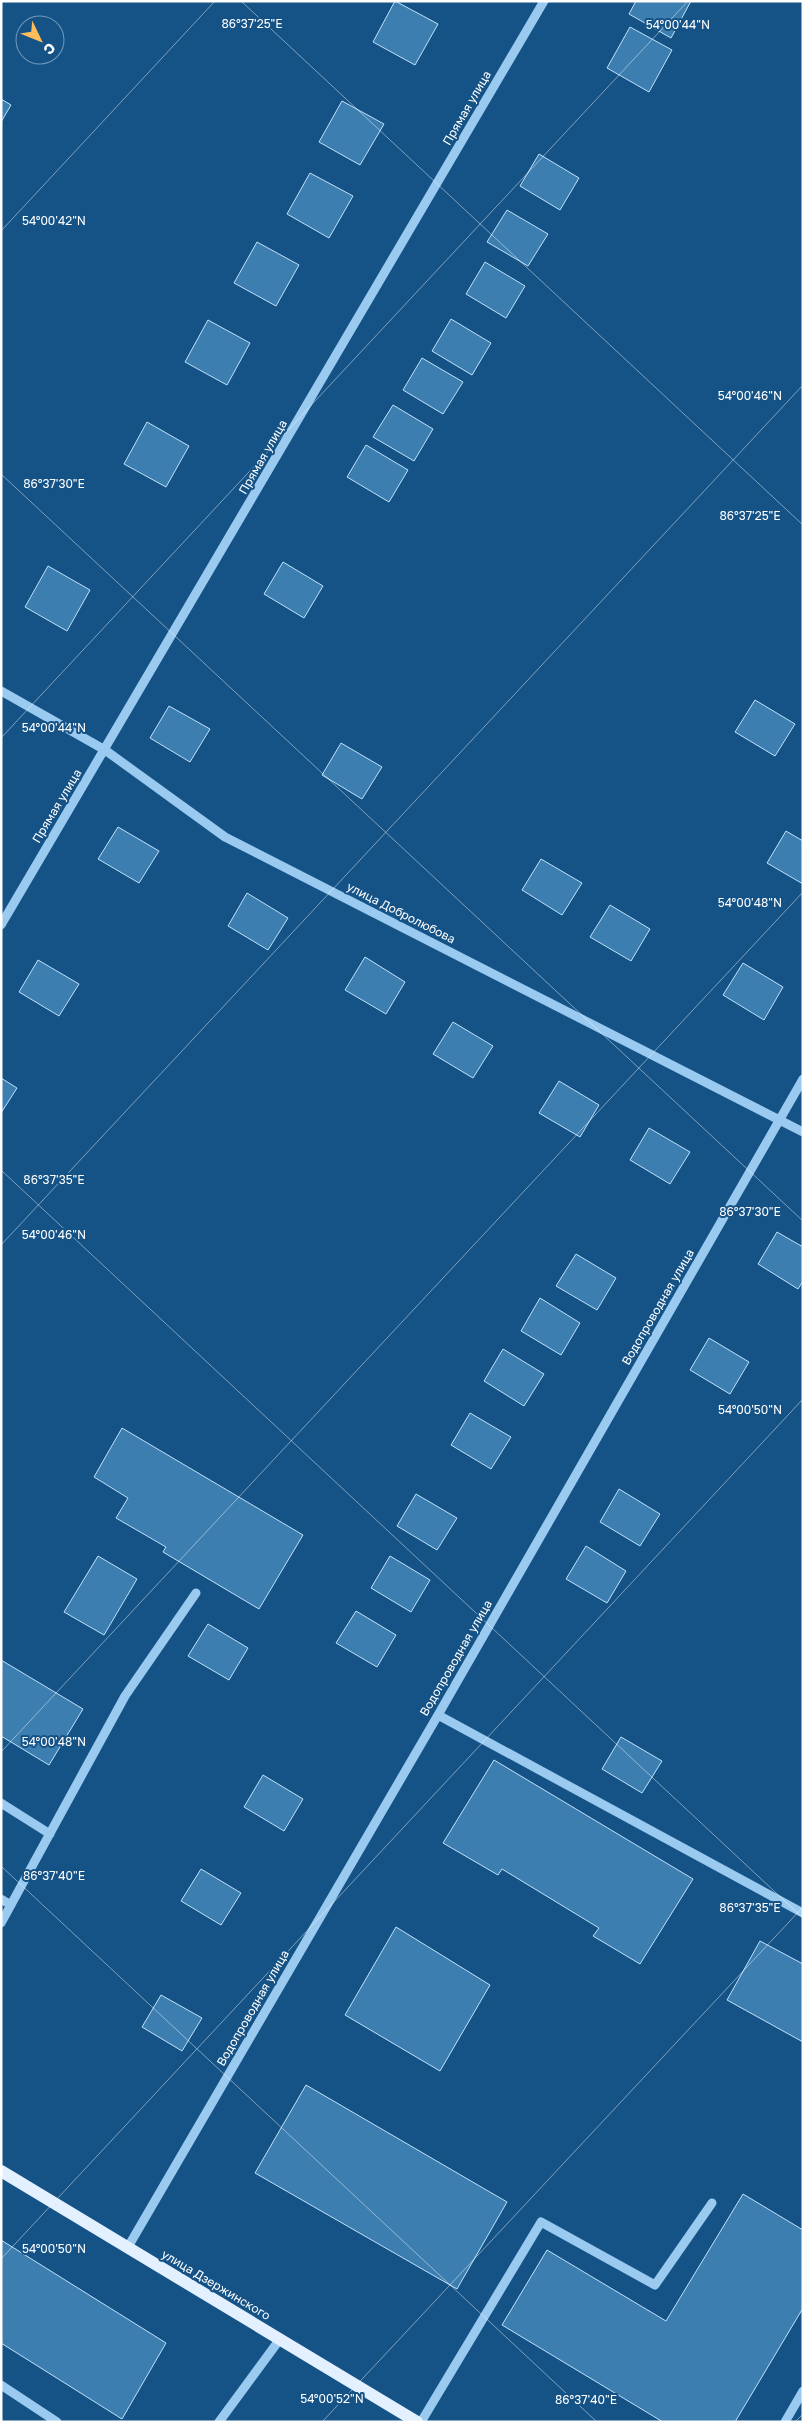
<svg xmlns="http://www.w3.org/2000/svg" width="804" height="2423" viewBox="0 0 804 2423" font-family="'Golos Text',sans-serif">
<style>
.building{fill:#3d7eb1;stroke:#c0e1fb}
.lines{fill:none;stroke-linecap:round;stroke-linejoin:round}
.minor{stroke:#9acaef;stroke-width:9}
.major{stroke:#e2f0ff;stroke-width:12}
.ticks{fill:none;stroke:#fff;stroke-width:1;stroke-opacity:0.45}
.labels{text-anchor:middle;stroke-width:4;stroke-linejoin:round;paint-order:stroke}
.street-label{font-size:12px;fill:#fff;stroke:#155387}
.ticks-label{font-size:12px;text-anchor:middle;fill:#fff;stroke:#155387;stroke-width:4;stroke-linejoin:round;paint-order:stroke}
</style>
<rect width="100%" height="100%" fill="#155387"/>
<path class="building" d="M395,1L438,24L415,65L373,42Z
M636,1H691L671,38L629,14Z
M630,27L672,50L649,92L607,68Z
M1,99L11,105L1,122Z
M342,101L384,124L360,165L319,142Z
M539,154L579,178L560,210L520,186Z
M310,173L353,196L329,238L287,214Z
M507,210L548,234L528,266L487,242Z
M257,242L299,265L276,306L234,283Z
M485,262L525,286L506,318L466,294Z
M451,319L491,343L472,375L432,351Z
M208,320L250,343L227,385L185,362Z
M422,358L463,382L443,414L403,390Z
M393,405L433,429L414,461L373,437Z
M147,422L189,446L166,487L124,464Z
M366,445L408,470L389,502L347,477Z
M283,562L323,586L304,618L264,594Z
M48,566L90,590L67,631L25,607Z
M755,700L795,724L775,756L735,732Z
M169,706L210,729L190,762L150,738Z
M341,743L382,767L362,799L322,775Z
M118,827L159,851L139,883L98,859Z
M786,831L803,841V884L767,863Z
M541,859L582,883L562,915L522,890Z
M247,893L288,918L268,950L228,926Z
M610,905L650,929L631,961L590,937Z
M365,957L405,982L386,1014L345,990Z
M38,960L79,984L59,1016L19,992Z
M743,963L783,987L764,1020L723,995Z
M453,1022L493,1046L473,1078L433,1054Z
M1,1078L17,1088L1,1113Z
M559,1081L599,1105L580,1137L539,1113Z
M649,1128L690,1152L670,1184L630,1160Z
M777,1232L803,1247V1281L798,1289L758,1264Z
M576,1254L616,1278L597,1310L556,1286Z
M540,1298L580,1323L561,1355L521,1331Z
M709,1338L749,1362L730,1394L690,1370Z
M503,1349L544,1374L524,1406L484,1381Z
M470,1413L511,1437L491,1469L451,1445Z
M122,1428L303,1535L259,1609L163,1552L166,1547L116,1518L128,1498L94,1477Z
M619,1489L660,1514L640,1546L600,1522Z
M416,1494L457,1518L437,1550L397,1526Z
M586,1546L626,1571L607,1603L566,1579Z
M98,1556L137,1579L104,1635L64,1612Z
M390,1556L430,1580L411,1612L371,1588Z
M356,1611L396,1635L377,1667L336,1643Z
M208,1624L248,1648L229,1680L188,1656Z
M1,1660L83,1709L49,1765L1,1736Z
M621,1737L662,1761L642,1793L602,1769Z
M494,1760L693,1879L640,1964L593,1936L599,1928L502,1869L498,1875L443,1843Z
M263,1775L303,1799L284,1831L244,1807Z
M201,1869L241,1893L221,1925L181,1901Z
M396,1927L490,1985L440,2071L345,2015Z
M760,1941L803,1964V2042L727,2000Z
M161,1995L202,2018L182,2051L142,2027Z
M306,2085L507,2202L457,2289L255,2173Z
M743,2194L803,2230V2308L735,2422H663L502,2325L547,2250L666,2321Z
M1,2240L166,2343L122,2419L1,2343Z"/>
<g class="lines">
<path class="minor" d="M1,691L105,750L225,837L803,1132
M1,925L544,1
M438,1715L803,1913
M1,1803L50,1834
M1,1899L11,1905
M1,1923L125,1696L196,1593
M128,2247L438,1715L803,1079
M1,2385L57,2422
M219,2422L280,2339
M421,2422L541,2222L655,2285L712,2203
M785,2422L803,2391"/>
<path class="major" d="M1,2171L417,2422"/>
</g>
<path class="ticks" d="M241,1L803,525M1,231L215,1M1,474L803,1221M1,738L688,1M1,1170L803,1918M1,1245L803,385M1,1752L803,892M1,1866L597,2422M1,2259L803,1399M322,2422L803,1907M795,2422L803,2414"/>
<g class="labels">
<g class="street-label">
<text transform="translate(467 108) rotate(-60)" y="4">Прямая улица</text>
<text transform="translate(263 457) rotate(-60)" y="4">Прямая улица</text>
<text transform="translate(57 806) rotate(-59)" y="4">Прямая улица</text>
<text transform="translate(401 913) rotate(27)" y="4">улица Добролюбова</text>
<text transform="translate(658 1307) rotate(-60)" y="4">Водопроводная улица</text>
<text transform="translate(456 1658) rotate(-60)" y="4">Водопроводная улица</text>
<text transform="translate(253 2008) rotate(-60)" y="4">Водопроводная улица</text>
<text transform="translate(216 2285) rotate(31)" y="4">улица Дзержинского</text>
</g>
</g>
<g class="ticks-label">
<text x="252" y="28">86°37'25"E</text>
<text x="678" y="29">54°00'44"N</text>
<text x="54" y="225">54°00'42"N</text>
<text x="750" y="400">54°00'46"N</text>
<text x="54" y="488">86°37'30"E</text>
<text x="750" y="520">86°37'25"E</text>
<text x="54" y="732">54°00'44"N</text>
<text x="750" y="907">54°00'48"N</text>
<text x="54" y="1184">86°37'35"E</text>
<text x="750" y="1216">86°37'30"E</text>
<text x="54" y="1239">54°00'46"N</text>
<text x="750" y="1414">54°00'50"N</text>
<text x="54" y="1746">54°00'48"N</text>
<text x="54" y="1880">86°37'40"E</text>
<text x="750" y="1912">86°37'35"E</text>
<text x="54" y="2253">54°00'50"N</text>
<text x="332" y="2403">54°00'52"N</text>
<text x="586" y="2404">86°37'40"E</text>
</g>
<rect width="804" height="2423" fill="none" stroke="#ffffff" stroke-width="5"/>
<g transform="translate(40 40) rotate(133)"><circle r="24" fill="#155387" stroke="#7398b7"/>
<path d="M0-4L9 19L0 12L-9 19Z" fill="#ffbc58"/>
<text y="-8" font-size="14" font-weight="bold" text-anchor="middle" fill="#ffffff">С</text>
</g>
</svg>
